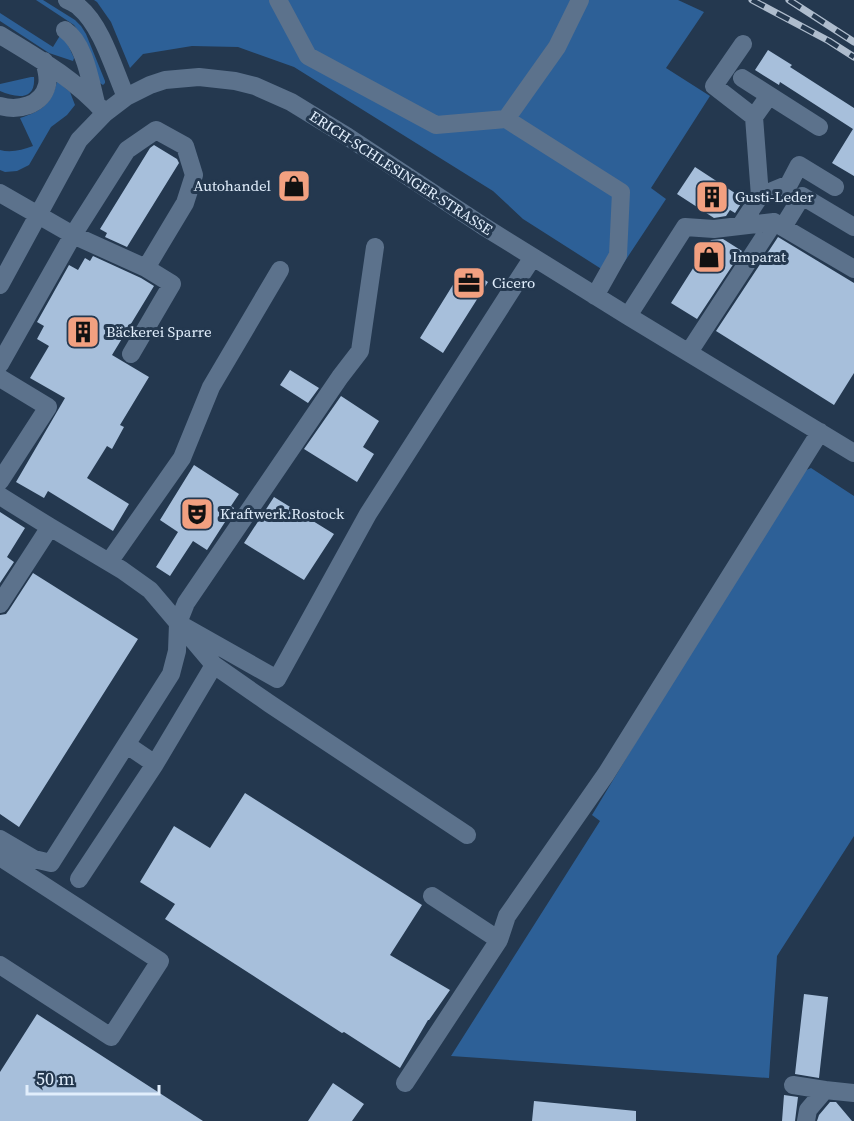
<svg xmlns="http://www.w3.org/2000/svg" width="854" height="1121" viewBox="0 0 854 1121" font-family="'Source Serif 4',serif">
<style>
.green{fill:#2d6097}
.building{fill:#a7bfdb}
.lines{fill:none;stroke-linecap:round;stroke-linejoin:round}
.minor{stroke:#5c728c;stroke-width:18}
.rail-casing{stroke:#aebccd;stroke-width:7}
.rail{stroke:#24384f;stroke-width:4.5;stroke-dasharray:14;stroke-linecap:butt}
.labels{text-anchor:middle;stroke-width:6;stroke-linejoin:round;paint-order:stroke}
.street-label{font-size:15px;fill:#e1eefc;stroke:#24384f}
.poi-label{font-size:15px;fill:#e1eefc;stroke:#24384f;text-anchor:start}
</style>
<rect width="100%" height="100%" fill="#24384f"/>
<path class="green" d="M36,0H43L75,20L81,26L86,34L105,81V83L103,85L100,83L77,29L74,25Z
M94,0H678L704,12L666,68L710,96L651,188L666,199L623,264L624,254L603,270L523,219L493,191L294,67L238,47L192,46L143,54L130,68L111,22L97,2Z
M0,13L53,47L61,34L68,45L74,58L73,61L49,53L0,21Z
M31,77H34C36,101 16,98 0,91V84Z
M57,81L70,92L75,105L67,115L51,127L29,165L17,171L5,172L0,170V150C11,153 22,150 33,146L20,118C42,111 52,104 57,81Z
M811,468L854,496V836L777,956L769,1078L451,1056L600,821L592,815L660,702L804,471Z"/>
<path class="building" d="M768,50L792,65L790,67L854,108V176L832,163L853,129L780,82L779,85L755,70Z
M154,145L177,159L179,163L127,247L105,237L107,233L100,229L150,148Z
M695,167L744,199L735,213L730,210L726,216L714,218L677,194Z
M778,237L854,283V373L834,405L716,331Z
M723,239L742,251L697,319L671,303L711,240Z
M93,256L141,278L154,286L112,355L149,377L120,425L124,427L112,449L107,446L87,478L129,504L113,531L48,491L44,498L16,482L65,398L30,378L49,346L37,339L44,326L37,322L69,265L78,270L85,258L90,261Z
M464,267L488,282L443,353L420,338Z
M290,370L319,388L308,403L280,385Z
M341,396L379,421L363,447L374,454L357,482L304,449Z
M194,465L239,494L231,506L234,508L207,550L193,541L170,576L156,567L178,532L160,520Z
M274,497L334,534L304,580L244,543Z
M0,512L25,528L7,557L14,562L0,583Z
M33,573L138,639L19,827L0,814V615L6,614L9,610Z
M245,793L422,905L390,955L450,990L429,1020H428L400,1068L344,1032L342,1033L165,919L175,904L140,882L174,826L210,848Z
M804,994L828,997L819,1078L795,1074Z
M37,1014L203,1121H0V1072Z
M333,1083L364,1104L352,1121H308Z
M784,1095L798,1097L795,1121H782Z
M534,1101L636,1111V1121H532Z
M830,1102H836L852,1121H817L819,1115Z"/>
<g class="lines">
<path class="minor" d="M67,0C71,2 76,4 79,7C102,26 114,70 126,97
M278,0L308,56L436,125L506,119L557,47L580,0
M65,30C85,44 90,80 96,103
M0,35C38,58 75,79 105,113
M743,44L714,86L754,117
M742,78L819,127
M0,106C18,111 42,106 47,85C49,77 46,69 44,61
M506,119L621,192L618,255L595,296
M0,193L73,235L146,268L185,203L194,175L185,146L156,130L127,150L73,235L0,364
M760,196L789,184L799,165L835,187
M741,225L760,196L754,117L769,96
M783,227L802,196L854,227
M0,285L79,140L105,113L126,97L150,85L165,80L199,77L235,81L255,86L291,102L348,137L483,226L628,316L854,453
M628,316L685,227L714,229L774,222L854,269
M689,352L774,222
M131,354L172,284L146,268
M0,378L48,407L0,481
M0,496L50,527L122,570L150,590L178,623L177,651L171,674L51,863L34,859L0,839
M109,562L182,458L211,387L280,270
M0,604L50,527
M178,623L277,679L368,514L518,280L533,257
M178,623L186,603L340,377L360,351L375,247
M187,633L214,665L270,704L467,835
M127,745L155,764
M0,857L160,961L111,1037L0,965
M79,879L155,764L214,665
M499,940L507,916L606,774L820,432
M405,1083L499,940L432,896
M793,1085L825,1090
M806,1121L808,1110L825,1090L854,1093"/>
<defs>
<path id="rail" d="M752,0L829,41L854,57
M789,0L854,42"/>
</defs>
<use href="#rail" class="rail-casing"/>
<use href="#rail" class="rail"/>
</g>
<defs>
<symbol id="shop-square" viewBox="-11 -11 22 22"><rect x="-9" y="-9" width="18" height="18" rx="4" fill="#f2a080" stroke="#24384f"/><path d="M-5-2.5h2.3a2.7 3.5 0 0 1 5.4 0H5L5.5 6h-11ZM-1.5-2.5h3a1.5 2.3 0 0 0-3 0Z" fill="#111"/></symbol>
<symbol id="building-square" viewBox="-11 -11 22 22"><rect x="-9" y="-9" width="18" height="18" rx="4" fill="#f2a080" stroke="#24384f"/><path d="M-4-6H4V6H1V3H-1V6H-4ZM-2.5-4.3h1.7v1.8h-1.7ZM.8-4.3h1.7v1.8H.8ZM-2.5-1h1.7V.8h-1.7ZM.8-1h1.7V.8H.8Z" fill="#111"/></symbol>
<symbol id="office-square" viewBox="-11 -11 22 22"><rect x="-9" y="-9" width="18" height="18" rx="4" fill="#f2a080" stroke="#24384f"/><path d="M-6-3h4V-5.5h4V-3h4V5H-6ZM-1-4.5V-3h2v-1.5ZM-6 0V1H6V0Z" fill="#111"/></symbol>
<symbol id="theatre-square" viewBox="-11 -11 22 22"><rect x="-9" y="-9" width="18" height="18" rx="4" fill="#f2a080" stroke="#24384f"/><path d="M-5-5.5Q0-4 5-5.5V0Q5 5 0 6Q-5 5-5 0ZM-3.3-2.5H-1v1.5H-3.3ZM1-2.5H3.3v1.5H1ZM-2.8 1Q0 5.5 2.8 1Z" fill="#111"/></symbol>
</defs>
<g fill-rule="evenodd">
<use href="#shop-square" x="275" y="167" width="38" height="38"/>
<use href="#building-square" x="693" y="178" width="38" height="38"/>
<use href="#shop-square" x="690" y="238" width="38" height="38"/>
<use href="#office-square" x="450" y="264" width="38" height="38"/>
<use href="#building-square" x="64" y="313" width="38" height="38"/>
<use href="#theatre-square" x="178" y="495" width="38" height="38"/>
</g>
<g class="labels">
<g class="street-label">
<text transform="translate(401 173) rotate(33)" y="5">ERICH-SCHLESINGER-STRASSE</text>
</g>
<g class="poi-label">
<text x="271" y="191" text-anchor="end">Autohandel</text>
<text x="735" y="202">Gusti-Leder</text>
<text x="732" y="262">Imparat</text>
<text x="492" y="288">Cicero</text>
<text x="106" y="337">Bäckerei Sparre</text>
<text x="220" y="519">Kraftwerk.Rostock</text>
</g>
</g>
<path d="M27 1085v9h132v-9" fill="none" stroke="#e1eefc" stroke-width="3"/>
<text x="36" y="1085" font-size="18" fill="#e1eefc" stroke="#24384f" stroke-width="4.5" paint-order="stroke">50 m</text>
</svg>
